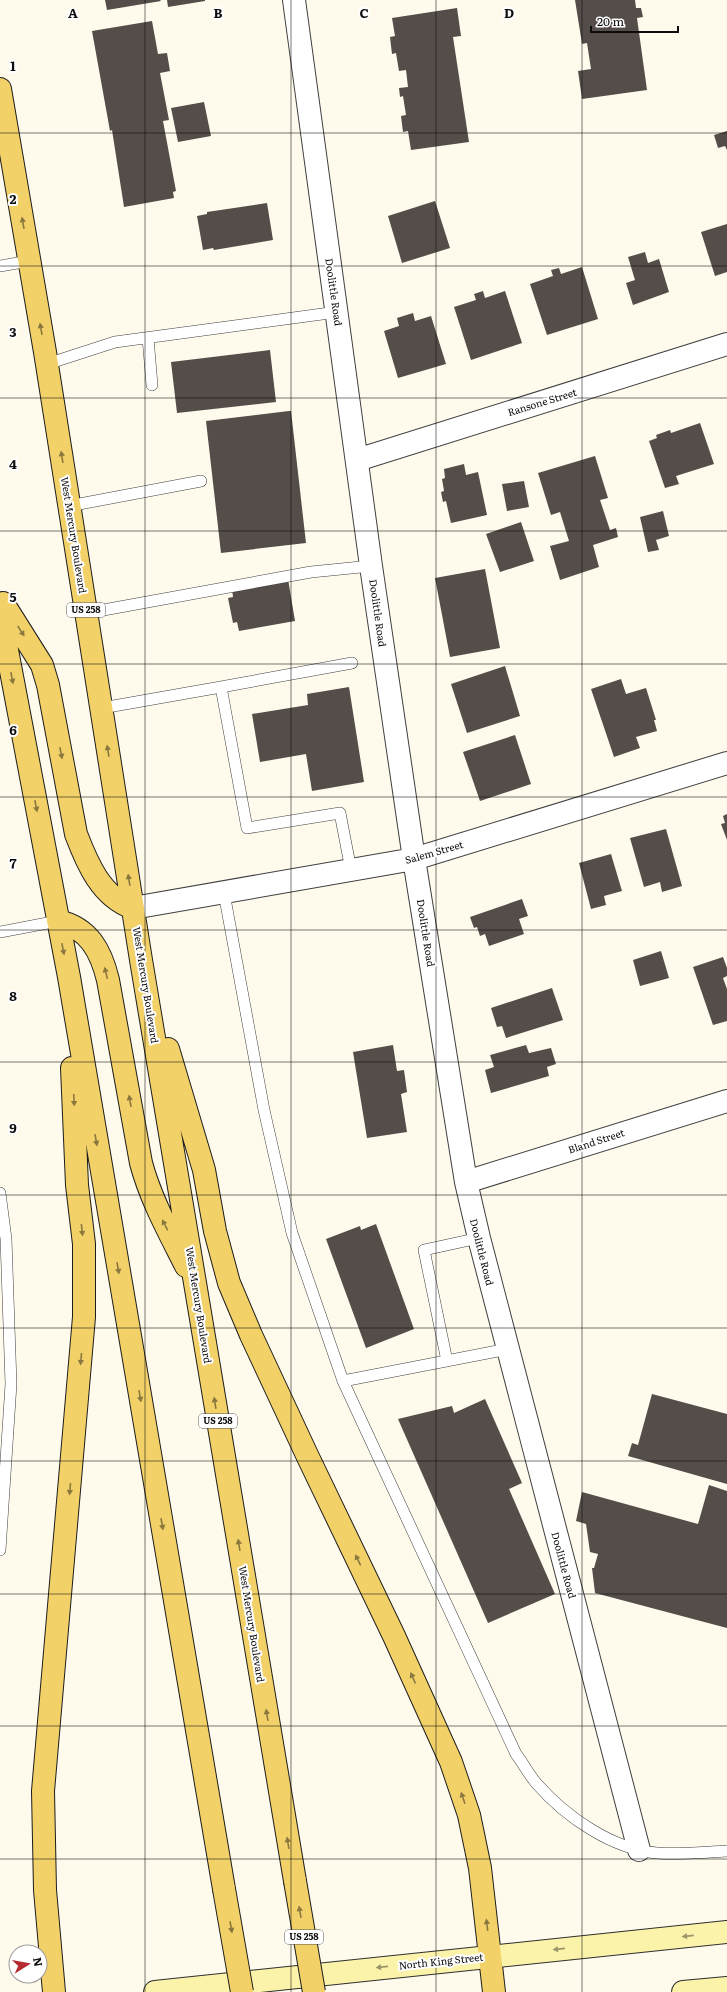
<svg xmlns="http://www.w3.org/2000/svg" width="727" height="1992" viewBox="0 0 727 1992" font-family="Literata,serif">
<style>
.building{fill:#544d49}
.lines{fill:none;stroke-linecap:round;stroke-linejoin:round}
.lane-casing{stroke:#3f3f3f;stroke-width:12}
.street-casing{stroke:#3f3f3f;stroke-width:24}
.secondary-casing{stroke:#2e2e2e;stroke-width:24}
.primary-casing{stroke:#1d1d1d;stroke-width:24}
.lane{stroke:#fff;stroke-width:11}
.street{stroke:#fff;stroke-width:22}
.secondary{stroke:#fbf3aa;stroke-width:22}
.primary{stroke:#f2d168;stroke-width:22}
.primary-bridge-casing{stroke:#1d1d1d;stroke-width:24;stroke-linecap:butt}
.primary-bridge{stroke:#f2d168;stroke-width:22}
.oneway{fill:#8a783f}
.oneway2{fill:#9b976b}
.grid{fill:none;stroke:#0c0c0c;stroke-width:1;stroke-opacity:0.55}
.labels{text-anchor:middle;stroke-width:4;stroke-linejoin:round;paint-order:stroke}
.shield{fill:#fff;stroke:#555;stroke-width:1}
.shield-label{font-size:9px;font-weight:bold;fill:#0c0c0c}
.street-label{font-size:10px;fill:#0c0c0c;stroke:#fff}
.grid-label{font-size:13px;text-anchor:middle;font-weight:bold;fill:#0c0c0c;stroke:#fff;stroke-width:4;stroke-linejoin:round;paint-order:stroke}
</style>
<rect width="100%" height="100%" fill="#fefbec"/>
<path class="building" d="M105,0H160L161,1L107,10Z
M167,0H205V1L168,7Z
M575,0H635L636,8H641L643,17L637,18L647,90L582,99L578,71L591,69L587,43L582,44Z
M457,8L461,36L453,37L469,142L411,150L408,131L403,132L401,116L406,115L403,96L400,97L399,88L408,87L406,70L399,71L396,53L392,54L390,37L395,36L392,18Z
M152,21L158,54L167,53L170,71L160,73L169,120L163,121L176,191L173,192L174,198L124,207L112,130L110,131L92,31Z
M204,102L211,136L178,142L171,108Z
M727,131V150L725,146L718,148L714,135Z
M435,201L450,248L402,263L388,216Z
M267,203L273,240L214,250L213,248L203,250L197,216L207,214V212Z
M727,224V272L715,276L701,232Z
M645,252L648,263L659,259L669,292L633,305L626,283L635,280L628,257Z
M582,267L598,319L547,335L530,284L553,276L551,270L559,268L561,274Z
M483,291L485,298L505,291L522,343L471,360L454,307L476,300L474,294Z
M413,313L415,321L431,316L446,364L398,378L384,331L399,326L397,318Z
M270,350L276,402L177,413L171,362Z
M289,411H291L306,543L221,553L206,421Z
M700,423L714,464L676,476L679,484L665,488L649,441L657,438L656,435L670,430L671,433Z
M595,456L608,498L600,500L610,530L616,528L618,537L593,545L599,567L560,580L550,546L569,541L560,512L551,515L538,473Z
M464,464L466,475L478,472L487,515L451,523L446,501L443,502L441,492L444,491L442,479L445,478L444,469Z
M524,481L529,507L507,511L502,484Z
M663,511L669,536L656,540L659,550L648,552L640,517Z
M521,522L534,561L500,572L486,534Z
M485,569L500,648L450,657L435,578Z
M288,579L295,621L239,631L237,622L233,623L228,598L233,597L232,589Z
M505,666L520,716L467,733L451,684Z
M621,679L626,694L646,688L656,720H654L657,731L636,737L640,748L614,757L591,689Z
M349,687L364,782L312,791L306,754L260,762L252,714L308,705L307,694Z
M515,735L531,784L480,801L463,752Z
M727,814V840L721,824L725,823L723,816Z
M666,829L682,886L662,892L660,882L644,887L630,838Z
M611,854L622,891L604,896L606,905L591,909L579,863Z
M522,899L528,916L519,919L524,934L489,946L485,934L480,936L477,927L474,928L470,917Z
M661,951L669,978L640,986L633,960Z
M723,957L727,968V976L723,978L727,989V1021L713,1025L693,967Z
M552,988L563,1020L506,1038L502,1026L497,1027L491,1008Z
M393,1045L397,1071L404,1070L407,1092L401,1094L407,1132L367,1138L353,1052Z
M526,1045L529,1053L551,1048L556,1064L547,1067L549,1076L491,1093L485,1070L494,1067L490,1055Z
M376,1224L414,1329L366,1348L326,1239L360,1226L361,1230Z
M652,1394L727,1414V1484L628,1456L632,1443L638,1445Z
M485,1399L522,1483L509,1489L555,1594L488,1623L398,1419L452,1406L454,1413Z
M709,1485L727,1491V1628L595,1593L592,1568H594L598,1554L590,1552L586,1524L576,1521L582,1492L698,1524Z"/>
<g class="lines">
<defs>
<path id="lane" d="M0,266L29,261
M148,338L152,385
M47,364L115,342L337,312
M69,506L201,481
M87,613L311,572L371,566
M221,687L352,663
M102,708L221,687L247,828L340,813L351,870
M224,893L264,1110L292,1233L343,1381L516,1754C523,1763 529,1775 537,1784C566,1817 612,1849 657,1853C680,1855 704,1852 727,1851
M0,932L58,921
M0,1193L6,1239L11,1384L0,1550
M447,1361L424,1250L479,1238
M343,1381L508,1349"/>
<path id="street" d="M294,0L371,566L414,859L466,1182L479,1238L639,1850
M357,460L727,344
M133,908L414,859L727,763
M466,1182L727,1101"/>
<path id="secondary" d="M155,1992L727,1932
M683,1992L727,1988"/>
<path id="primary" d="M0,89L45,352L141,960L295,1881
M3,603L42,665L48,685L76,834C87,863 101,897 133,908
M0,613L69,977L224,1889
M58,921C89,928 101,951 108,980L141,1163C151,1200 169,1232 186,1266
M168,1049L204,1170L215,1231L229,1283L251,1335L307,1455L394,1636L451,1762L469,1815L480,1868L494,1992
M54,1992L45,1890L43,1791L84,1317V1244L77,1185L72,1068"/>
</defs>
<use href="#lane" class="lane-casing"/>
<use href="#street" class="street-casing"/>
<use href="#secondary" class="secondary-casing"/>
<use href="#primary" class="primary-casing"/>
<use href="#lane" class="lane"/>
<use href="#street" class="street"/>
<use href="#secondary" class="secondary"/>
<use href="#primary" class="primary"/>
<defs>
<path id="primary-bridge" d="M295,1881L314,1992
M224,1889L242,1992"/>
</defs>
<use href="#primary-bridge" class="primary-bridge-casing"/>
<use href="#primary-bridge" class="primary-bridge"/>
</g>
<defs><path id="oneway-solid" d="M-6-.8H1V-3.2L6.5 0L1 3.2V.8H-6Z"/></defs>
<g class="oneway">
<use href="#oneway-solid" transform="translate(23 223) rotate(-100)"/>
<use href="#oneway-solid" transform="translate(41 329) rotate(-100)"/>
<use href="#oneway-solid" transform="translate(62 457) rotate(-99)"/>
<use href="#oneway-solid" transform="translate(21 631) rotate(57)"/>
<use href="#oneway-solid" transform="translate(12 678) rotate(79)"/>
<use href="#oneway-solid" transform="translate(108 751) rotate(-99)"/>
<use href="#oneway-solid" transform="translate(61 753) rotate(79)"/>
<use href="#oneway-solid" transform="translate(36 806) rotate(79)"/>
<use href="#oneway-solid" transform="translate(129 880) rotate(-99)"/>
<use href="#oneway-solid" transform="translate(63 949) rotate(79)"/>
<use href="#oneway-solid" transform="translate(106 973) rotate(-104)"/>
<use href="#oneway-solid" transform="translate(74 1100) rotate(88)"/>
<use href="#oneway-solid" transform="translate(130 1101) rotate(-100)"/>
<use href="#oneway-solid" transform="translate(96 1140) rotate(80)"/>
<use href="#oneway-solid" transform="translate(165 1225) rotate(-117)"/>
<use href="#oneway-solid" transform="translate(82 1230) rotate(84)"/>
<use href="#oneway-solid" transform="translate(118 1268) rotate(80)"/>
<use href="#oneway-solid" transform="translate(81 1359) rotate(95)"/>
<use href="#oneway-solid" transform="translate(140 1396) rotate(80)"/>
<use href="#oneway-solid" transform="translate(215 1403) rotate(-99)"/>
<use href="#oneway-solid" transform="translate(70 1489) rotate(95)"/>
<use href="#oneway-solid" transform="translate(162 1524) rotate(80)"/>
<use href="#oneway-solid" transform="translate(239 1545) rotate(-99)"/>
<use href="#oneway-solid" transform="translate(358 1560) rotate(-116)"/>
<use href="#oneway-solid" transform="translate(413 1678) rotate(-114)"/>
<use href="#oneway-solid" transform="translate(267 1715) rotate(-99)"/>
<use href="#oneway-solid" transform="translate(463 1798) rotate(-109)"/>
<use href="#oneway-solid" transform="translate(288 1843) rotate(-99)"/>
<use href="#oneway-solid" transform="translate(300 1912) rotate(-100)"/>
<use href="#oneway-solid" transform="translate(487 1925) rotate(-97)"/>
<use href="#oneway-solid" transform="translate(231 1927) rotate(80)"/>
</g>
<g class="oneway2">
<use href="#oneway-solid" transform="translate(688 1936) rotate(174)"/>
<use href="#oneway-solid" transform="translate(559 1949) rotate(174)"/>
<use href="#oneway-solid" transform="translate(382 1967) rotate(174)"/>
</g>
<path class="grid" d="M145,0V1992M291,0V1992M436,0V1992M582,0V1992M0,133H727M0,266H727M0,398H727M0,531H727M0,664H727M0,797H727M0,930H727M0,1062H727M0,1195H727M0,1328H727M0,1461H727M0,1594H727M0,1726H727M0,1859H727"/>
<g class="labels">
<g class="shield">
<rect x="67" y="603" width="38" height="14" rx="3"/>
<rect x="199" y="1414" width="38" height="14" rx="3"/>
<rect x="285" y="1930" width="38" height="14" rx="3"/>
</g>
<g class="shield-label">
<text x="86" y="613">US 258</text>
<text x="218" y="1424">US 258</text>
<text x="304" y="1940">US 258</text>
</g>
<g class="street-label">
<text transform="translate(334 292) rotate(82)" y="4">Doolittle Road</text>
<text transform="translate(542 402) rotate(-17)" y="4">Ransone Street</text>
<text transform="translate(74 535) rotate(81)" y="4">West Mercury Boulevard</text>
<text transform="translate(378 613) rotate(82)" y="4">Doolittle Road</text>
<text transform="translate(434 852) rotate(-16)" y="4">Salem Street</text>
<text transform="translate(426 933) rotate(81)" y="4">Doolittle Road</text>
<text transform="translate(146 985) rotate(81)" y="4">West Mercury Boulevard</text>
<text transform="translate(596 1141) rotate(-18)" y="4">Bland Street</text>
<text transform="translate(482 1252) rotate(76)" y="4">Doolittle Road</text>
<text transform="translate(199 1305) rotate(81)" y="4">West Mercury Boulevard</text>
<text transform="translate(564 1565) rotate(75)" y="4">Doolittle Road</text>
<text transform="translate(252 1624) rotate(81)" y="4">West Mercury Boulevard</text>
<text transform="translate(441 1961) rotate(-6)" y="4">North King Street</text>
</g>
</g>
<g class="grid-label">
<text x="73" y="18">A</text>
<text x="218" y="18">B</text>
<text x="364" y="18">C</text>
<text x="509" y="18">D</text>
<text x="13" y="71">1</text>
<text x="13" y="204">2</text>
<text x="13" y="337">3</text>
<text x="13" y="469">4</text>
<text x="13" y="602">5</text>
<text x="13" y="735">6</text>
<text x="13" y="868">7</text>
<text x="13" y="1001">8</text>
<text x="13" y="1133">9</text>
</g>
<g transform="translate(28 1964) rotate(79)"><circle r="19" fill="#ffffff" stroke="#9e9e9e"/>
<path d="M0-3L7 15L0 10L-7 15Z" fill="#b52b31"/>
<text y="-6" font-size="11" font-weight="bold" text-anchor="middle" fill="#0c0c0c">N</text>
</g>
<path d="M591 26v6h87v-6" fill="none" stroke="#0c0c0c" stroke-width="2"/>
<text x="597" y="26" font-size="12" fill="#0c0c0c" stroke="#ffffff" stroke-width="3" paint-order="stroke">20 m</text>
</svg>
